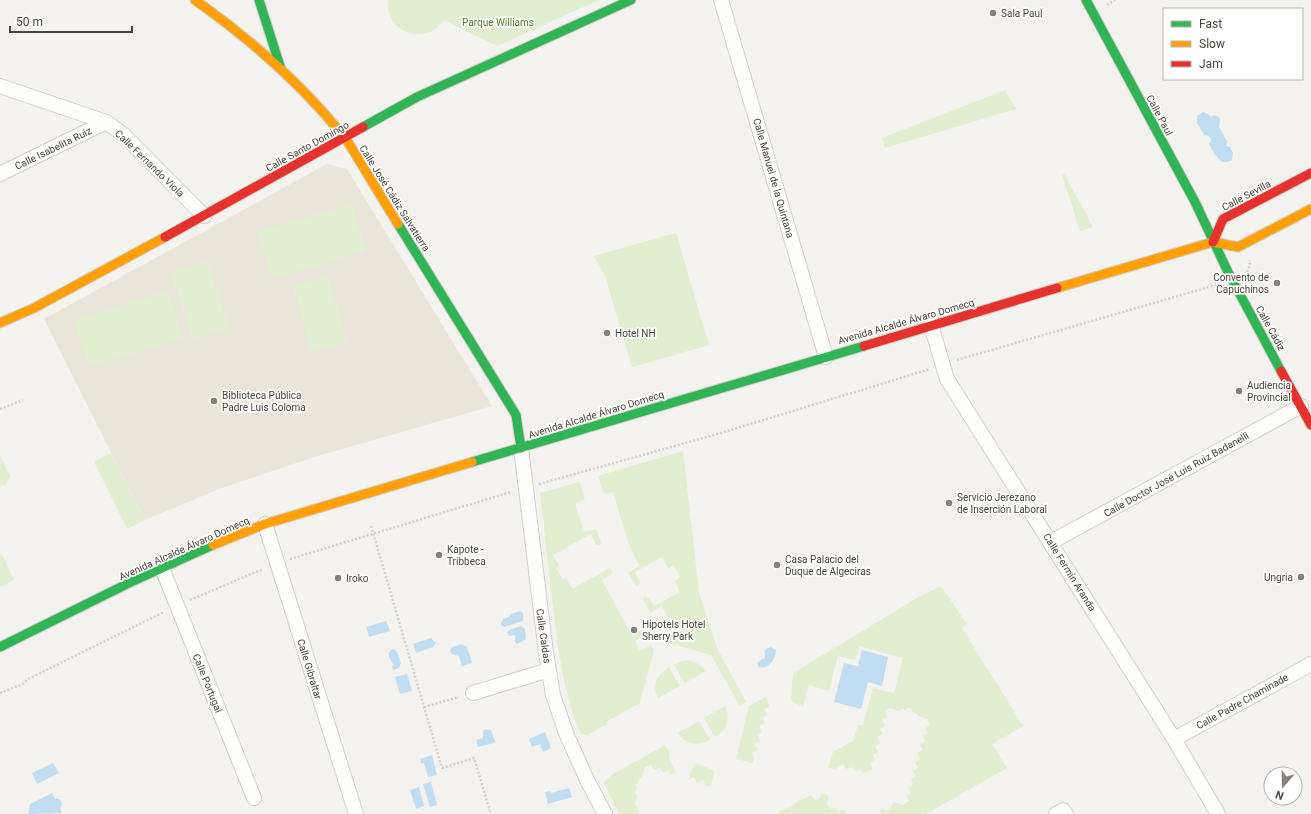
<svg xmlns="http://www.w3.org/2000/svg" width="1311" height="814" viewBox="0 0 1311 814" font-family="Roboto,sans-serif">
<style>
.education{fill:#eae5da}
.green{fill:#e1eecf}
.water{fill:#c0ddf1}
.lines{fill:none;stroke-linecap:round;stroke-linejoin:round}
.street-casing{stroke:#d2d0cb;stroke-width:16}
.fast-casing{stroke:#d3cfc5;stroke-width:11}
.slow-casing{stroke:#d3cfc5;stroke-width:11}
.jam-casing{stroke:#d3cfc5;stroke-width:11}
.path{stroke:#d3d2cc;stroke-width:2.5;stroke-dasharray:2 2;stroke-linecap:butt}
.street{stroke:#fdfdfc;stroke-width:14}
.fast{stroke:#30b455;stroke-width:9}
.slow{stroke:#ff9f0a;stroke-width:9}
.jam{stroke:#e5322d;stroke-width:9}
.poi-dot{fill:#868178;stroke:#fff;stroke-width:1.5}
.labels{text-anchor:middle;stroke-width:3.5;stroke-linejoin:round;paint-order:stroke}
.poi-label{font-size:10px;fill:#4b4439;stroke:#fff;text-anchor:start}
.park-label{font-size:10px;fill:#4a7f2a;stroke:#fff}
.street-label{font-size:10px;fill:#4b4439;stroke:#fff}
</style>
<rect width="100%" height="100%" fill="#f4f2ee"/>
<path class="education" d="M327,164L347,169L492,406L311,458L219,489L145,520L44,319Z"/>
<path class="green" d="M388,0H599L497,46L444,20C440,25 436,30 430,32C408,41 385,23 388,0Z
M1005,90L1016,109L885,148L882,138Z
M1064,173L1093,227L1080,231L1062,175Z
M352,204L366,251L272,279L257,232Z
M676,233L709,345L632,367L605,276L594,256Z
M207,261L229,328L193,340L171,273Z
M328,276L347,341L312,352L293,286Z
M168,291L183,338L89,367L74,320Z
M683,451L699,592L717,648L746,702L740,706L711,655L666,642L664,640L676,633L662,606L650,613L643,599L645,597L649,598L654,606L680,592L675,581L680,577L674,565L668,568L662,557L635,572L640,582L638,586L635,585L628,573L639,566L627,539L613,492L604,494L598,476Z
M111,453L145,520L127,529L94,462Z
M0,455L10,476L9,479L5,485L0,486Z
M580,482L585,500L575,503L584,532L596,529L601,542L600,545H596L591,534L553,555L559,566L556,568L563,580L566,578L572,589L610,568L613,573L602,580L628,628L631,630L632,635L643,629L646,634L635,641L640,651L651,645L654,650L640,703L606,722L607,724L588,735L581,734C562,691 558,645 552,599C548,564 544,528 540,493Z
M1,553L14,580L0,587V558Z
M941,586L967,624L962,628L1023,726L992,744L1007,768L926,814H880L881,809L890,811L893,802L903,805L909,801L906,796L911,793L908,787L913,785L911,779L916,776L913,771L918,768L915,762L921,759L917,753L923,750L920,744L925,742L923,736L928,733L925,728L930,725L927,719L918,716L917,713L912,712V710L910,708H908L906,710L902,709L899,711L890,708L885,711L887,717L882,720L885,726L880,729L883,734L877,737L881,743L875,746L878,752L873,755L875,760L870,763L873,769L863,774L860,769L855,772L852,767L846,769L843,764L837,767L836,770L828,767L833,752L853,741L858,725H863L873,688L894,693L903,658L859,646L855,660L838,656L829,691L809,685L803,707L793,702L791,698L793,673L917,598Z
M689,660L699,664L706,671L685,683L674,665L682,661Z
M669,667L680,686L658,698C651,685 658,674 669,667Z
M766,697L770,707L764,709L767,715L762,718L765,723L759,726L762,732L757,735L760,741L754,744L758,750L752,753L754,758L753,763L736,759L749,706Z
M725,706C731,719 727,730 715,737L704,718Z
M699,721L710,740C697,747 686,744 677,733Z
M665,745L670,754L669,759L676,772L671,775L668,770L663,773L660,767L654,770L651,765L645,767L642,777L640,778L638,783L635,785L637,788L635,793L637,796L635,804L640,814H619L604,783L606,780L613,774Z
M695,763L715,771L710,787L705,785L703,780L697,783L694,777L688,780Z
M821,793L829,796L827,804L830,810L836,807L839,812L844,809L846,814H779L778,813L811,795L815,800L820,798Z"/>
<path class="water" d="M1203,112L1208,114L1211,117L1214,115L1219,117L1220,120L1219,127L1227,141L1226,146L1230,147L1233,153L1232,160C1220,168 1214,152 1209,144L1211,141L1210,137L1206,135L1205,136L1197,123V116Z
M520,611L523,613V621L504,627L501,625V623L503,619L509,617L511,614Z
M386,621L390,631L369,637L366,627Z
M521,626L525,629L526,639L517,644L515,642V635L509,636L507,632L509,630Z
M431,638L436,643L433,647L416,653L413,644Z
M461,644L467,647L472,663L462,666L459,656L452,654L450,651L452,647Z
M771,647L776,650C776,659 768,670 759,667L757,664L758,662L765,658V651L766,649Z
M394,649L397,652L401,663L399,668L393,670L392,666L394,665C390,659 386,655 391,650Z
M862,650L888,657L882,686L868,682L861,709L834,702L844,663L858,666Z
M407,674L412,691L400,694L395,677Z
M485,729L491,730L495,741L494,743L478,747L476,740L483,738V732Z
M545,732L551,748L543,752L540,744L532,747L529,739Z
M432,755L437,775L428,777L424,763L421,764L420,759Z
M53,763L59,773L37,784L32,773Z
M431,782L437,805L430,807L423,784Z
M419,787L424,806L416,809L410,790Z
M569,788L572,797L548,804L545,792L550,791L551,793Z
M52,793L55,799C59,798 62,801 62,805L60,808L62,813L28,814L30,804Z"/>
<g class="lines">
<defs>
<path id="street" d="M721,0L826,357
M0,86L106,122L124,135L204,216
M0,174L106,122
M931,325L947,379L1174,739L1218,814
M521,448L546,653L553,695L566,733L587,780L605,814
M265,524L356,814
M1051,542L1301,406
M162,568L254,798
M473,693L549,670
M1174,739L1311,664
M1056,814L1063,810L1066,814"/>
<path id="fast" d="M259,0L281,69
M1086,0L1195,202L1228,272L1281,371
M363,127L417,97L631,0
M398,224L516,415L521,448
M472,462L864,346
M0,647L131,582L213,545"/>
<path id="slow" d="M195,0C250,39 302,84 344,137C351,145 356,156 362,165C374,185 386,205 398,224
M1057,288L1213,242L1238,247L1311,209
M0,323L34,308L165,237
M213,545L265,524L472,462"/>
<path id="jam" d="M165,237L363,127
M1213,242L1223,219L1311,173
M864,346L1057,288
M1281,371L1311,425"/>
</defs>
<use href="#street" class="street-casing"/>
<use href="#fast" class="fast-casing"/>
<use href="#slow" class="slow-casing"/>
<use href="#jam" class="jam-casing"/>
<path class="path" d="M1107,5L1115,0
M1247,272L1250,265L1249,260
M957,360L1216,285
M0,409L23,400
M539,484L721,433L930,369
M371,526L442,768L474,758L491,814
M290,559L511,492
M190,600L263,569
M0,693L23,684L28,679L164,612
M424,707L459,697"/>
<use href="#street" class="street"/>
<use href="#fast" class="fast"/>
<use href="#slow" class="slow"/>
<use href="#jam" class="jam"/>
</g>
<g class="poi-dot">
<circle cx="993" cy="13" r="4"/>
<circle cx="1277" cy="283" r="4"/>
<circle cx="607" cy="333" r="4"/>
<circle cx="1239" cy="391" r="4"/>
<circle cx="214" cy="401" r="4"/>
<circle cx="949" cy="503" r="4"/>
<circle cx="439" cy="555" r="4"/>
<circle cx="777" cy="565" r="4"/>
<circle cx="1301" cy="577" r="4"/>
<circle cx="338" cy="578" r="4"/>
<circle cx="634" cy="630" r="4"/>
</g>
<g class="labels">
<g class="poi-label">
<text x="1001" y="17">Sala Paul</text>
<text x="1269" y="281" text-anchor="end">Convento de<tspan x="1269" dy="12">Capuchinos</tspan></text>
<text x="615" y="337">Hotel NH</text>
<text x="1247" y="389">Audiencia<tspan x="1247" dy="12">Provincial</tspan></text>
<text x="222" y="399">Biblioteca Pública<tspan x="222" dy="12">Padre Luis Coloma</tspan></text>
<text x="957" y="501">Servicio Jerezano<tspan x="957" dy="12">de Inserción Laboral</tspan></text>
<text x="447" y="553">Kapote -<tspan x="447" dy="12">Tribbeca</tspan></text>
<text x="785" y="563">Casa Palacio del<tspan x="785" dy="12">Duque de Algeciras</tspan></text>
<text x="1293" y="581" text-anchor="end">Ungria</text>
<text x="346" y="582">Iroko</text>
<text x="642" y="628">Hipotels Hotel<tspan x="642" dy="12">Sherry Park</tspan></text>
</g>
<g class="park-label">
<text x="498" y="26">Parque Williams</text>
</g>
<g class="street-label">
<text transform="translate(1160 115) rotate(62)" y="4">Calle Paul</text>
<text transform="translate(307 146) rotate(-29)" y="4">Calle Santo Domingo</text>
<text transform="translate(53 148) rotate(-26)" y="4">Calle Isabelita Ruiz</text>
<text transform="translate(150 163) rotate(44)" y="4">Calle Fernando Viola</text>
<text transform="translate(774 178) rotate(74)" y="4">Calle Manuel de la Quintana</text>
<text transform="translate(1246 195) rotate(-28)" y="4">Calle Sevilla</text>
<text transform="translate(395 198) rotate(58)" y="4">Calle José Cádiz Salvatierra</text>
<text transform="translate(906 321) rotate(-16)" y="4">Avenida Alcalde Álvaro Domecq</text>
<text transform="translate(1271 328) rotate(61)" y="4">Calle Cádiz</text>
<text transform="translate(596 414) rotate(-17)" y="4">Avenida Alcalde Álvaro Domecq</text>
<text transform="translate(1176 474) rotate(-29)" y="4">Calle Doctor José Luis Ruiz Badanelli</text>
<text transform="translate(184 548) rotate(-24)" y="4">Avenida Alcalde Álvaro Domecq</text>
<text transform="translate(1070 572) rotate(58)" y="4">Calle Fermín Aranda</text>
<text transform="translate(544 636) rotate(82)" y="4">Calle Caldas</text>
<text transform="translate(310 669) rotate(73)" y="4">Calle Gibraltar</text>
<text transform="translate(208 683) rotate(68)" y="4">Calle Portugal</text>
<text transform="translate(1242 701) rotate(-29)" y="4">Calle Padre Chaminade</text>
</g>
</g>
<rect x="1163" y="8" width="140" height="72" fill="#ffffff" stroke="#b7b4b0"/>
<rect x="1171" y="21" width="20" height="6" fill="#30b455" stroke="#b7b4b0"/>
<text x="1199" y="28" font-size="12" fill="#4b4439">Fast</text>
<rect x="1171" y="41" width="20" height="6" fill="#ff9f0a" stroke="#b7b4b0"/>
<text x="1199" y="48" font-size="12" fill="#4b4439">Slow</text>
<rect x="1171" y="61" width="20" height="6" fill="#e5322d" stroke="#b7b4b0"/>
<text x="1199" y="68" font-size="12" fill="#4b4439">Jam</text>
<g transform="translate(1283 786) rotate(200)"><circle r="19" fill="#ffffff" stroke="#b7b4b0"/>
<path d="M0-3L7 15L0 10L-7 15Z" fill="#868178"/>
<text y="-6" font-size="11" font-weight="bold" text-anchor="middle" fill="#4b4439">N</text>
</g>
<path d="M10 26v6h122v-6" fill="none" stroke="#4b4439" stroke-width="2"/>
<text x="16" y="26" font-size="12" fill="#4b4439" stroke="#ffffff" stroke-width="3" paint-order="stroke">50 m</text>
</svg>
